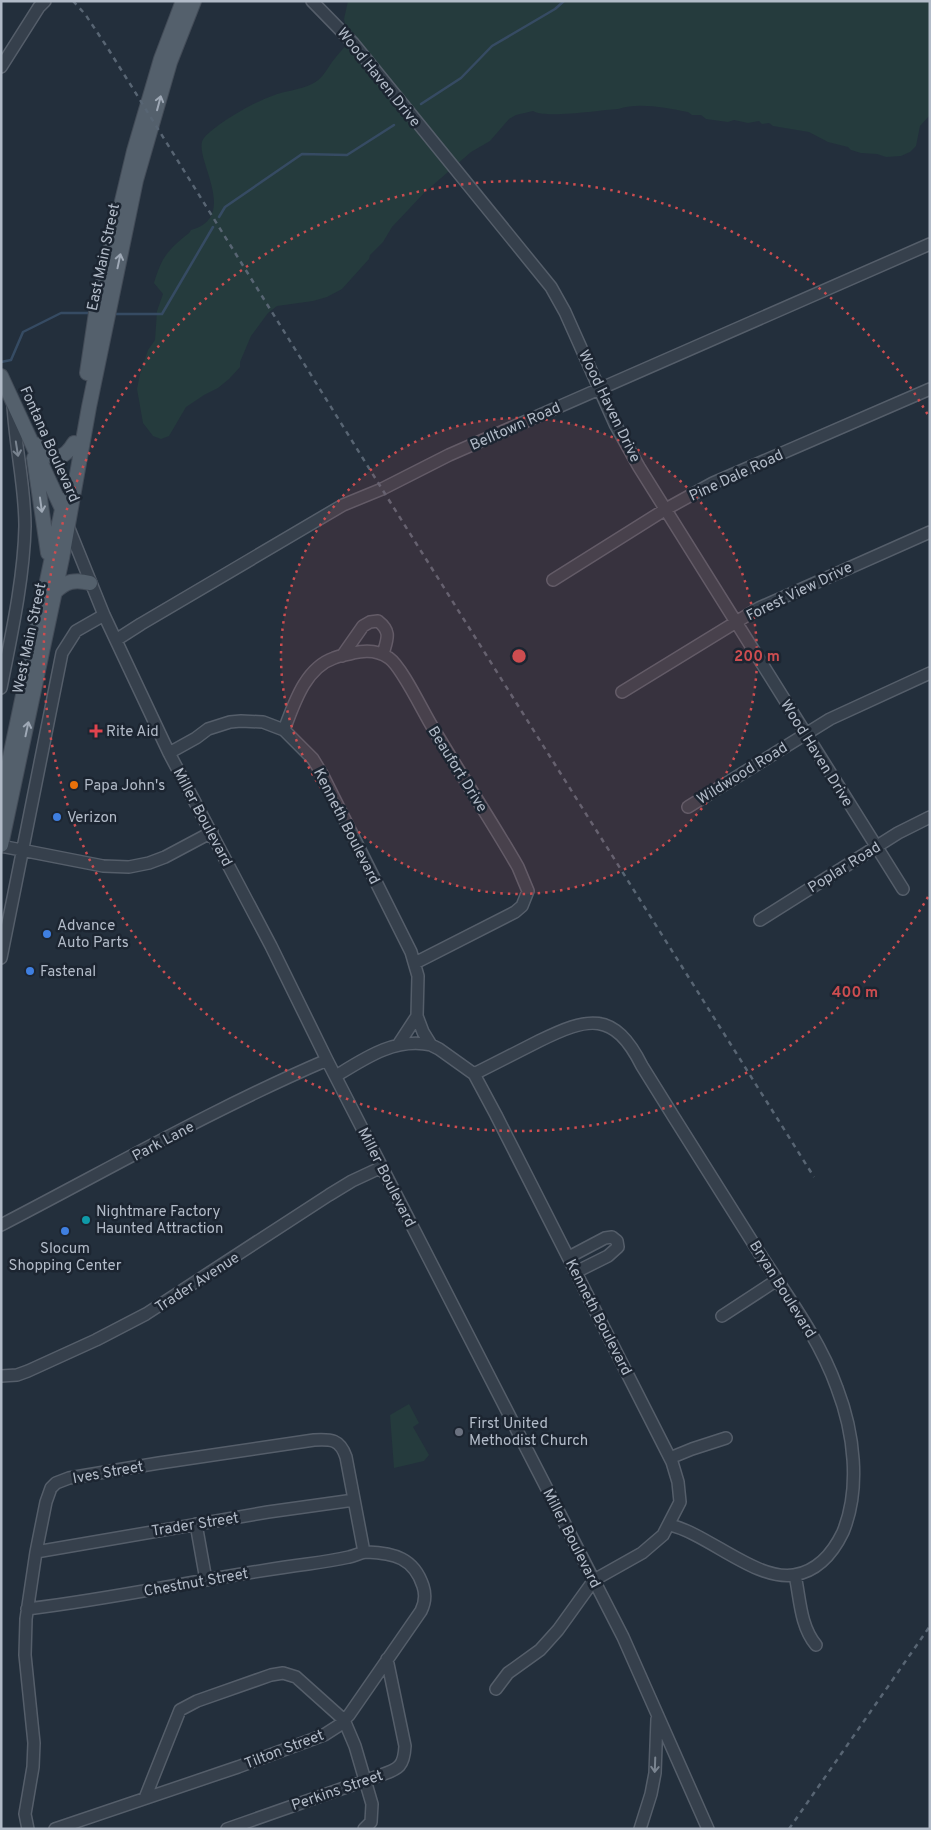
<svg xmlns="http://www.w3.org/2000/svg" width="931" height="1830" viewBox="0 0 931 1830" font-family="Overpass,sans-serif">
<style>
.green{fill:#253b3d}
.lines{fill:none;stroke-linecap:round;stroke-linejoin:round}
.stream{stroke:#364b63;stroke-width:2.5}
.minor-casing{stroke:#555e6a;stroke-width:14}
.major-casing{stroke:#434c58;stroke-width:16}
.minor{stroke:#36404c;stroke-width:11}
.major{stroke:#54606c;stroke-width:14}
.rail{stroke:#586573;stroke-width:2.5;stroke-dasharray:5 5;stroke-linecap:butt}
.oneway{stroke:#9fa9b6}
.oneway2{stroke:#7a8490}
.ring{fill:none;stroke:#cd4d50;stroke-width:2.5;stroke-dasharray:2.5 5}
.health-dot{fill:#e0444e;stroke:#1c2531;stroke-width:2}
.food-dot{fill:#e8710a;stroke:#1c2531;stroke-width:2}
.shop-dot{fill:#3f7fe0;stroke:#1c2531;stroke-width:2}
.culture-dot{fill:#0f9aa8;stroke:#1c2531;stroke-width:2}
.worship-dot{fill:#6b7280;stroke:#1c2531;stroke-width:2}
.labels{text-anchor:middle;stroke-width:5;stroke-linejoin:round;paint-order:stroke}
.street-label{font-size:15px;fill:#b2bbc8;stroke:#1c2531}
.poi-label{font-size:15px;fill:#b2bbc8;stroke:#1c2531;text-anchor:start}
.centre{fill:#cd4d50;stroke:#1c2531;stroke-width:2.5}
.ring-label{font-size:15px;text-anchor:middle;font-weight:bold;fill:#cd4d50;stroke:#1c2531;stroke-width:5;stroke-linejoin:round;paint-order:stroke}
</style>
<rect width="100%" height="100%" fill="#232f3c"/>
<path class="green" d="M348,1H930V115L920,126L916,146L910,152L901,156L886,157L877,154L861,153L851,150L848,147L828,142L809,132L773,126L769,123L762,124L759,121L748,123L734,120L728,122L706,119L701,115H692L688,112C665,108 640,102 618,109C600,110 545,119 533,111L516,115L509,119L490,141L471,152L425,192L392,227L383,242L370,255L369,259L342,289L327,297L313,301L277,306L268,313L251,336L240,362V367L229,379L218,388L204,395L186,407L169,436L161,439L153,436L143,423L137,389L140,374L148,350L155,340L157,311L163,294L154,283C162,256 168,250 189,233L191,230C242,216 190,154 204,138C216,124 254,102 272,96C284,91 300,90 312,84C322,79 326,71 332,62C337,55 343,49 349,42L344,19Z
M409,1404L419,1423L413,1427L429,1455L424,1461L394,1468L390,1415Z"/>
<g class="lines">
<path class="stream" d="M421,104L461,78L492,46L555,9L564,1
M219,217L225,207L302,154L347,155L394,125
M112,314H162L213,227
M1,362L11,360L23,332L61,313H92"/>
<defs>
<path id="minor" d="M312,1L353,43L551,287L565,312L615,424L639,467L903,889
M1,67L39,7L45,1
M68,526L104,615L169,753L271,946L327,1060L623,1637L708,1829
M553,580L666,509L713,483L930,389
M116,640L141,624L343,505L382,489L449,455L930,244
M342,656L363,626L370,622L378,621C392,632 387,639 383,654
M1,688C11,637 24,578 25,526C25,485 15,446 13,405
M622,692L759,608L930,532
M284,730C294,704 305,668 334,658C340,655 347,655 353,653C365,650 378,650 389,658C402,667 423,712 433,728C461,775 491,820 518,867L528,891L522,906L515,912L415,963
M169,753L196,738L208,729L230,722L241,721L263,722L284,730L313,759L322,774L411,952L418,976L417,1016L423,1032L431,1045L439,1049L474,1074L496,1115L672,1462L678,1482L680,1502L663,1535L642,1553L594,1580L558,1630L540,1650L508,1673L496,1689
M688,807L830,719L930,673
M1,846L103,866L129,867L149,863L165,857L212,832
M760,920L898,833L930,817
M1,958L62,653L76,631L104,615
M398,1045L417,1016
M474,1074C496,1063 517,1052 539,1041C588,1017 614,1010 642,1066C681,1129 721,1192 760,1254C788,1297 820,1340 837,1388C854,1432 861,1488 843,1532C833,1553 818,1571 794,1575C756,1581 708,1534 670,1525
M336,1076C365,1058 396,1037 431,1045
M1,1225C109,1169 215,1108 327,1060
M569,1257L605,1238L612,1237L617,1241L618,1247L608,1256L576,1272
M722,1316L777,1280
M1,1376L17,1375L28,1371L96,1340L146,1314L329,1195L352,1181L382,1167
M670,1458L692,1449L726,1438
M196,1524L206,1580
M36,1552L268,1512L354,1500
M795,1575C800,1598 800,1626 816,1645
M27,1609C121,1598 214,1576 308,1564C322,1562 335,1560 349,1557C355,1556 361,1552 367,1552C394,1553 414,1558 423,1586C426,1595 425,1603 421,1611L349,1715L338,1726L324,1735L238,1767L55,1829
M145,1798L180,1710L197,1701L271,1675L283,1673L296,1677L344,1720L355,1746L372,1804L371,1822L364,1829
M28,1829L25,1814L33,1767L34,1743L25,1655L26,1619L36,1552L46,1502L51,1488L56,1483L69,1478L159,1463L314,1440C331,1439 340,1439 346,1457L364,1552
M227,1829L381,1775C399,1769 404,1766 405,1746L387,1659
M640,1829L651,1794L655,1773L657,1719"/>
<path id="major" d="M87,373L97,306L134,151L161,59L183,1
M1,376L63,511
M35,444C50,460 62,463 74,443
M34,458L48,553
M55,592C66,581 75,579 90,583
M1,800L64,500
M1,845L62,558L89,407L136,180L170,62L194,1"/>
</defs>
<use href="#minor" class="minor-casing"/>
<use href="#major" class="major-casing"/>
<use href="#minor" class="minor"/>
<use href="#major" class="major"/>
<path class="rail" d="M73,1L85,14L107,47L382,489L814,1177
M789,1829L930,1626"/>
</g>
<defs><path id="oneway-shaft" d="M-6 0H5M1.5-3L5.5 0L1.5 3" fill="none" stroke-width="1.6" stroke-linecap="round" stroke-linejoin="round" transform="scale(1.25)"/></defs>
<g class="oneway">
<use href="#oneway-shaft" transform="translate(159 103) rotate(-75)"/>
<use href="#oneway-shaft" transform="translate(119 261) rotate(-78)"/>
<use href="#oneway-shaft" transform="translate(41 505) rotate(82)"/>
<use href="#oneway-shaft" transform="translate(27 729) rotate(-78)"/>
</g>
<g class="oneway2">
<use href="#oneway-shaft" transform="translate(17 449) rotate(81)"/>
<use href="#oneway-shaft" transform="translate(655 1765) rotate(92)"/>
</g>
<circle cx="519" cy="656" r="238" fill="#cd4d50" fill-opacity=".12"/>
<g class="ring">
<circle cx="519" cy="656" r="238"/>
<path d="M928 897A475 475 0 1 1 928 415"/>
</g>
<path class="health-dot" d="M93.5 723.5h5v5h5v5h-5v5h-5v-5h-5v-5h5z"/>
<circle class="food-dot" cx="74" cy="785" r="5"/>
<g class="shop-dot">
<circle cx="57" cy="817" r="5"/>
<circle cx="47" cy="934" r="5"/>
<circle cx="30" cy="971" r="5"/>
<circle cx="65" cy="1231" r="5"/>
</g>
<circle class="culture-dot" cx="86" cy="1220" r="5"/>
<circle class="worship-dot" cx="459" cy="1432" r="5"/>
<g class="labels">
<g class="street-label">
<text transform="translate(379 77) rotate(51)" y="5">Wood Haven Drive</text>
<text transform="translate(103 257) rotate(-78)" y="5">East Main Street</text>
<text transform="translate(610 406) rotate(64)" y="5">Wood Haven Drive</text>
<text transform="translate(515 426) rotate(-24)" y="5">Belltown Road</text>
<text transform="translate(50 444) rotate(66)" y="5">Fontana Boulevard</text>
<text transform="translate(736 475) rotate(-25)" y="5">Pine Dale Road</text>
<text transform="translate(799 591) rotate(-26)" y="5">Forest View Drive</text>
<text transform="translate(29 638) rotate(-78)" y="5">West Main Street</text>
<text transform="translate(817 753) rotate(58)" y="5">Wood Haven Drive</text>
<text transform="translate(458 769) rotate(58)" y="5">Beaufort Drive</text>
<text transform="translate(742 773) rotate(-32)" y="5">Wildwood Road</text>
<text transform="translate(203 817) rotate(62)" y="5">Miller Boulevard</text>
<text transform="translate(347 826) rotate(63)" y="5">Kenneth Boulevard</text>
<text transform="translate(844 867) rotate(-32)" y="5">Poplar Road</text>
<text transform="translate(163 1141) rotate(-28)" y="5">Park Lane</text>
<text transform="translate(387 1177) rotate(63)" y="5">Miller Boulevard</text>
<text transform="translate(197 1282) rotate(-33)" y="5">Trader Avenue</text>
<text transform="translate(783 1289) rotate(58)" y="5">Bryan Boulevard</text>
<text transform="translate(599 1317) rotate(63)" y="5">Kenneth Boulevard</text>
<text transform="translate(108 1472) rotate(-10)" y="5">Ives Street</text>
<text transform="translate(195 1524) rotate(-9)" y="5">Trader Street</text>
<text transform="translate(572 1538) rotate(63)" y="5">Miller Boulevard</text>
<text transform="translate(196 1582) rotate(-10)" y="5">Chestnut Street</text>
<text transform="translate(284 1749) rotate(-21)" y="5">Tilton Street</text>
<text transform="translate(337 1790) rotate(-19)" y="5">Perkins Street</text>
</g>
<g class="poi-label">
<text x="106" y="736">Rite Aid</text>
<text x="84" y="790">Papa John's</text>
<text x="67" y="822">Verizon</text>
<text x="57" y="930">Advance<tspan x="57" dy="17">Auto Parts</tspan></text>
<text x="40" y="976">Fastenal</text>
<text x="96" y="1216">Nightmare Factory<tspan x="96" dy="17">Haunted Attraction</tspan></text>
<text x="65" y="1253" text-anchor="middle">Slocum<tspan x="65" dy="17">Shopping Center</tspan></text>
<text x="469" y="1428">First United<tspan x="469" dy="17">Methodist Church</tspan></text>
</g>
</g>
<circle cx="519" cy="656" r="8" class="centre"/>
<g class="ring-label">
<text x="757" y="661">200 m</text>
<text x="855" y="997">400 m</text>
</g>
<rect width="931" height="1830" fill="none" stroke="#b2bbc8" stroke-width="5"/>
</svg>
